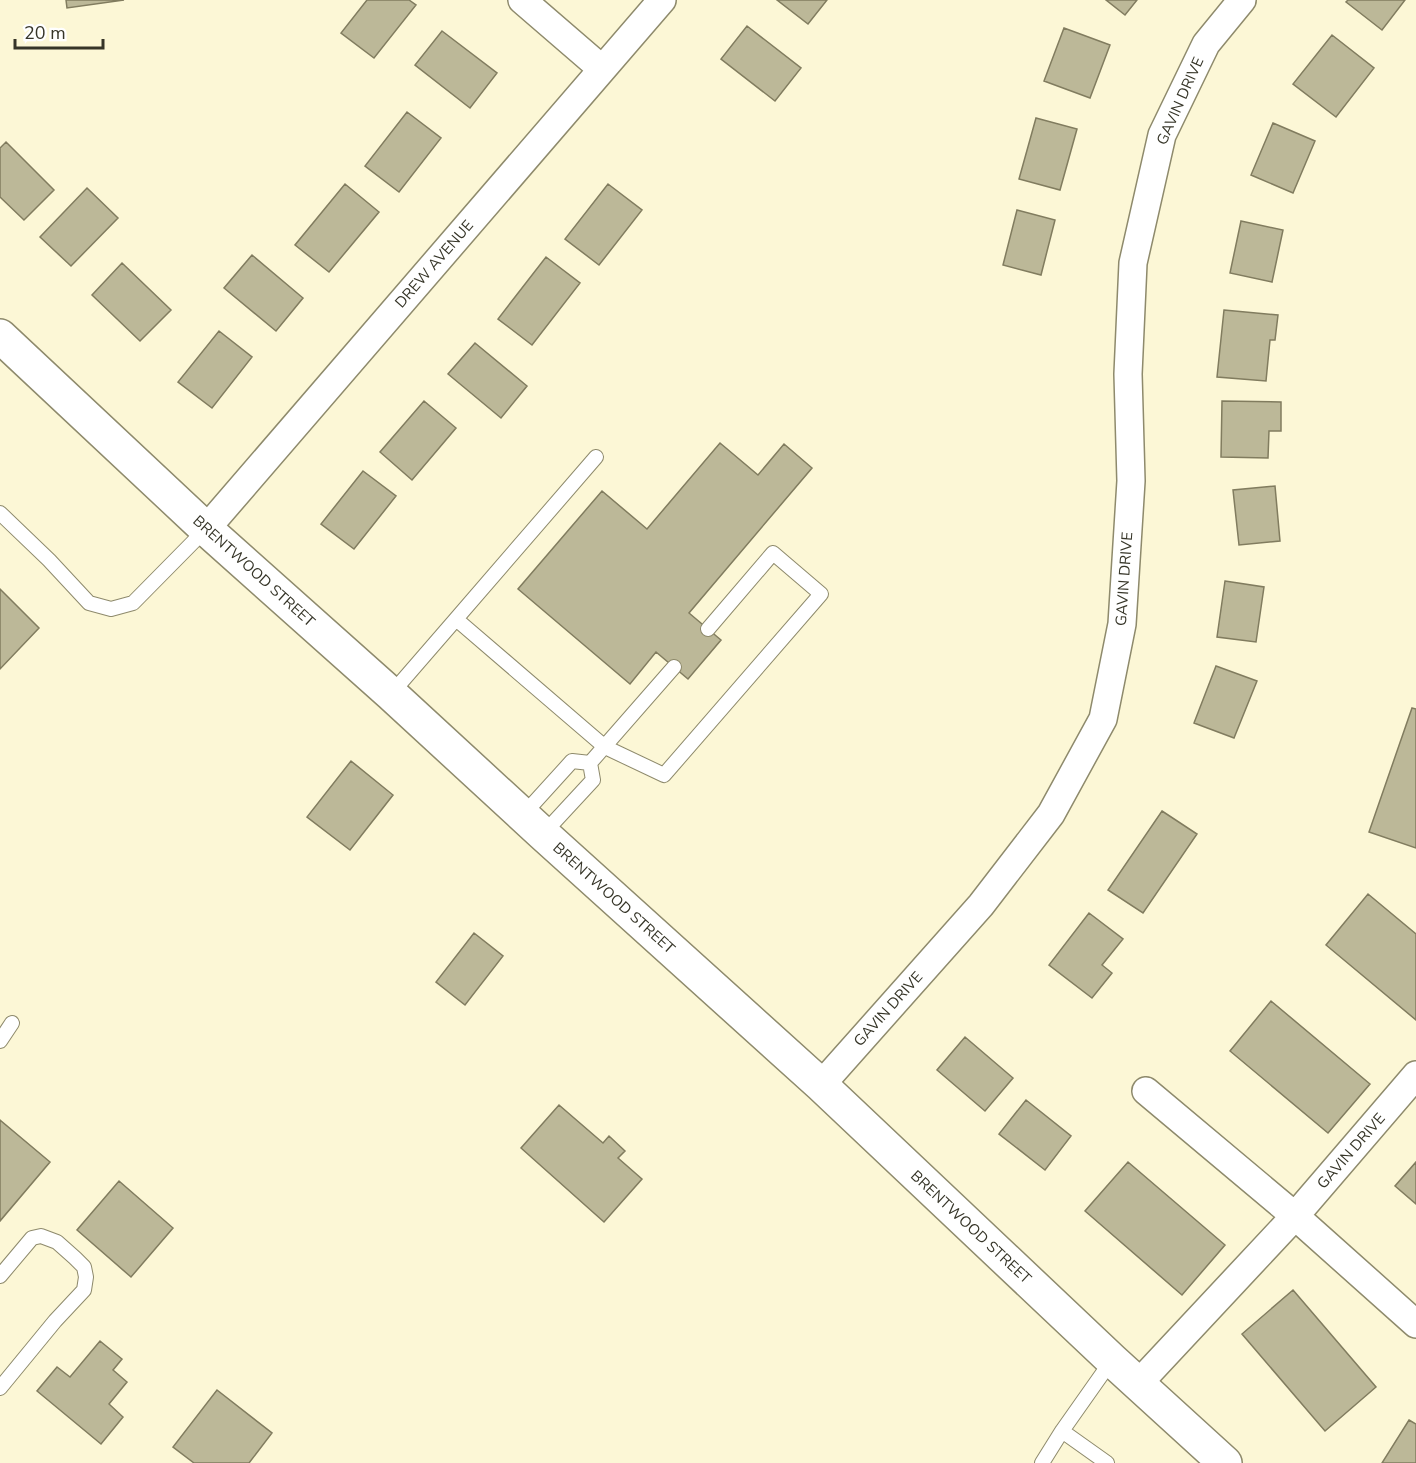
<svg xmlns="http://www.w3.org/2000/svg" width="1416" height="1463" viewBox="0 0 1416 1463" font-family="'Nunito Sans',sans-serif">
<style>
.building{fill:#bcb898;stroke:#817c5f;stroke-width:1.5}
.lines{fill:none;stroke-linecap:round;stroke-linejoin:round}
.lane-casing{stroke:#8e8a6c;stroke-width:16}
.street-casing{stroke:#8e8a6c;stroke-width:30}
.secondary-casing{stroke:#8e8a6c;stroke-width:36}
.lane{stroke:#fff;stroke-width:14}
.street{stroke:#fff;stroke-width:27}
.secondary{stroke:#fff;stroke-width:33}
.labels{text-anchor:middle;stroke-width:6;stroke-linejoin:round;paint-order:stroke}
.street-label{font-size:15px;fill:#363528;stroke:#fff}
</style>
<rect width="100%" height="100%" fill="#fcf7d6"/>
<path class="building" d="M66,0H124L67,8Z
M367,0H409L416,5L374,58L341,33Z
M777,0H827L808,24Z
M1106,0H1137L1125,15Z
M1348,0H1405L1382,30L1346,2Z
M747,26L801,68L775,101L721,59Z
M1064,28L1110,45L1090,98L1044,81Z
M442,31L497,73L470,108L415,65Z
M1332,35L1374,68L1336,117L1293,84Z
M407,112L441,138L399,192L365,166Z
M1036,118L1077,129L1060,190L1019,179Z
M1273,123L1315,141L1293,193L1251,175Z
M6,142L54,190L24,220L0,197V148Z
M345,184L379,212L329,272L295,245Z
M608,184L642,210L599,265L565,239Z
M87,188L118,218L71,266L40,237Z
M1017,210L1055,220L1041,275L1003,265Z
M1241,221L1283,230L1272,282L1230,273Z
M252,255L303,298L276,331L224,288Z
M546,257L580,283L532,345L498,319Z
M122,263L171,310L140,341L92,295Z
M1224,310L1278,315L1275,340H1270L1266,381L1217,377Z
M219,331L252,357L212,408L178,382Z
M475,343L527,386L501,418L448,374Z
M424,401L456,428L412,480L380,452Z
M1222,401L1281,402V431H1269L1268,458L1221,457Z
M720,443L758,475L784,444L812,468L689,613L721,640L688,679L656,652L630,684L518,589L602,491L647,529Z
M363,471L396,496L354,549L321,524Z
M1275,486L1280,541L1239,545L1233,490Z
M1225,581L1264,587L1256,642L1217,637Z
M0,589L39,628L0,669Z
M1216,666L1257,681L1234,738L1194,723Z
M1412,708L1416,709V848L1369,832Z
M351,761L393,795L350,850L307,817Z
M1162,811L1197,834L1143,913L1108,890Z
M1368,894L1416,934V1020L1326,945Z
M1089,913L1123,939L1102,965L1112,973L1092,998L1049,965Z
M474,933L503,956L465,1005L436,982Z
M1271,1001L1370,1084L1328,1133L1230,1051Z
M965,1037L1013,1078L985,1111L937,1070Z
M1026,1100L1071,1136L1045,1170L999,1134Z
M559,1105L603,1143L609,1136L625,1151L618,1158L642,1179L604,1222L521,1148Z
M0,1120L50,1162L0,1221Z
M1128,1162L1225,1245L1182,1295L1085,1211Z
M1416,1162V1204L1395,1186Z
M119,1181L173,1228L131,1277L77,1230Z
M1293,1290L1376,1387L1325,1431L1242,1334Z
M100,1341L122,1359L113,1370L127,1382L109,1404L123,1417L101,1444L37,1391L57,1367L70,1377Z
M217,1390L272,1433L249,1463H194L173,1447Z
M1409,1420L1416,1424V1463H1382Z"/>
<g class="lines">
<defs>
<path id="lane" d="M0,513L49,560L89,603L111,609L133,603L206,529
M456,619L596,457
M391,694L456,619L605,747L664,775L821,594L773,553L708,629
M590,763L674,667
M523,815L572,761L590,763
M543,834L593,780L590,763
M0,1041L12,1023
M0,1276L32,1238L41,1236L57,1242L75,1258L84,1267L86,1277L84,1290L55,1321L0,1388
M1062,1431L1107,1463
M1042,1463L1062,1431L1112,1360"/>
<path id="street" d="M522,0L602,69
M206,529L662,0
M821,1085L981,905L1051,814L1103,719L1122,624L1131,481L1128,374L1133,263L1162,135L1206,44L1242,0
M1146,1091L1295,1216L1416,1324
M1138,1384L1295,1216L1416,1075"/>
<path id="secondary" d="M0,336L206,529L391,694L543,834L821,1085L1112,1360L1225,1463"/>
</defs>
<use href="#lane" class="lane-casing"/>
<use href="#street" class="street-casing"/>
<use href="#secondary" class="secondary-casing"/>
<use href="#lane" class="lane"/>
<use href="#street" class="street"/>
<use href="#secondary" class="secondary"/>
</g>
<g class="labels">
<g class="street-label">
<text transform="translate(1180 101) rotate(-66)" y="5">GAVIN DRIVE</text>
<text transform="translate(434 264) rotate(-49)" y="5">DREW AVENUE</text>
<text transform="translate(254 571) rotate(42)" y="5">BRENTWOOD STREET</text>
<text transform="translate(1124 579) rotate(-86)" y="5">GAVIN DRIVE</text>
<text transform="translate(614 898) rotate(42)" y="5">BRENTWOOD STREET</text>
<text transform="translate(888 1009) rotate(-48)" y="5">GAVIN DRIVE</text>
<text transform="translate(1351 1151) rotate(-49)" y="5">GAVIN DRIVE</text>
<text transform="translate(971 1227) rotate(43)" y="5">BRENTWOOD STREET</text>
</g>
</g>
<path d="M15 39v9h88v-9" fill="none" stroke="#363528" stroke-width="3"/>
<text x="24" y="39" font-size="18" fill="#363528" stroke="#ffffff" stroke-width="4.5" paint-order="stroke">20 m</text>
</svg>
